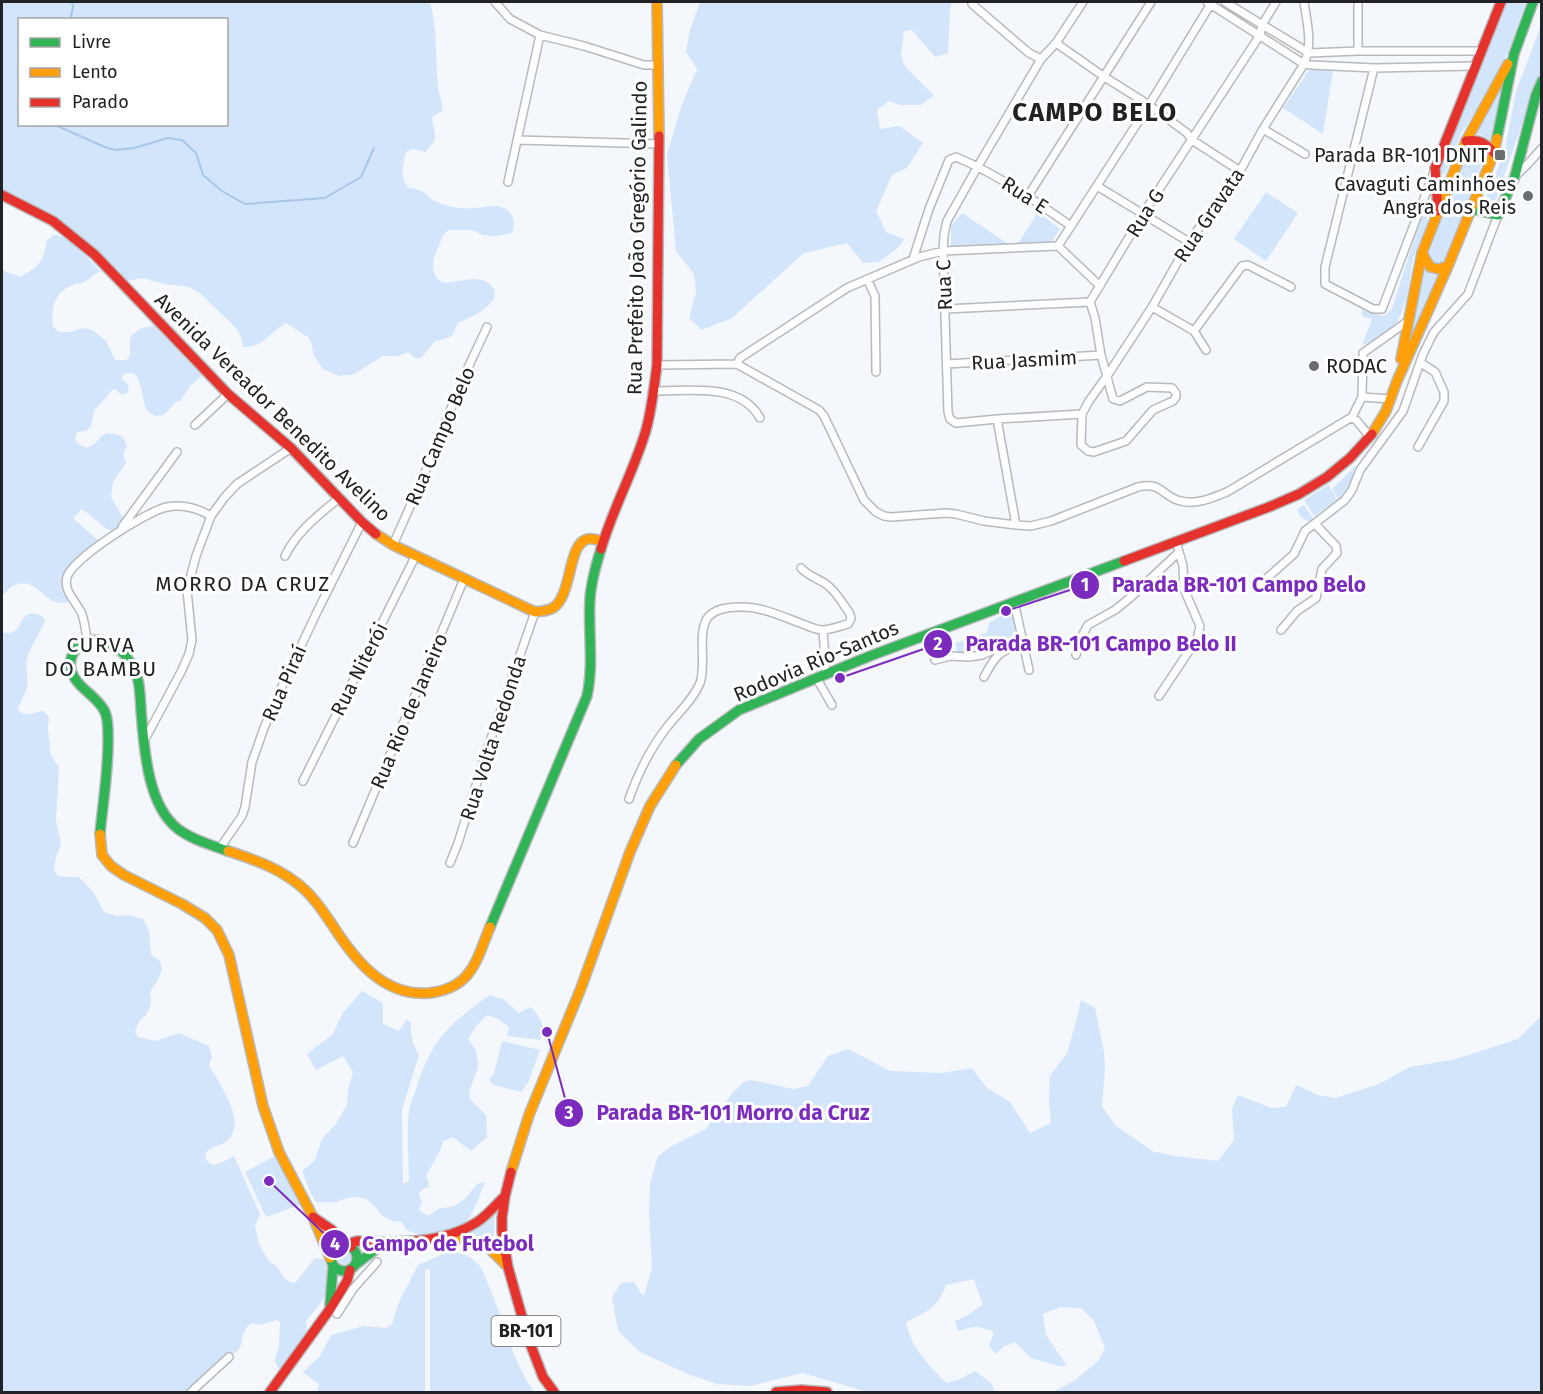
<svg xmlns="http://www.w3.org/2000/svg" width="1543" height="1394" viewBox="0 0 1543 1394" font-family="'Fira Sans',sans-serif">
<style>
.green{fill:#d2e5fb;fill-rule:evenodd}
.lines{fill:none;stroke-linecap:round;stroke-linejoin:round}
.stream{stroke:#a8c6e8;stroke-width:2}
.street-casing{stroke:#b7b9bc;stroke-width:10}
.fast-casing{stroke:#b7b9bc;stroke-width:12}
.slow-casing{stroke:#b7b9bc;stroke-width:12}
.jam-casing{stroke:#b7b9bc;stroke-width:12}
.street{stroke:#fdfeff;stroke-width:7}
.fast{stroke:#30b455;stroke-width:9}
.slow{stroke:#ff9f0a;stroke-width:9}
.jam{stroke:#e5322d;stroke-width:9}
.poi-dot{fill:#6a6d70;stroke:#fff;stroke-width:2}
.labels{text-anchor:middle;stroke-width:6;stroke-linejoin:round;paint-order:stroke}
.shield{fill:#fff;stroke:#636466;stroke-width:1.5}
.shield-label{font-size:18px;font-weight:bold;fill:#202225}
.poi-label{font-size:20px;fill:#202225;stroke:#fff;text-anchor:end}
.street-label{font-size:20px;fill:#202225;stroke:#fff}
.neighbourhood-label{font-size:21px;letter-spacing:1.5px;fill:#202225;stroke:#fff}
.district-label{font-size:26px;font-weight:bold;letter-spacing:1.5px;fill:#202225;stroke:#fff}
.leader{fill:none;stroke:#7b2cbf;stroke-width:2}
.callout-dot{fill:#7b2cbf;stroke:#fff;stroke-width:2}
.mark-label{font-size:18px;text-anchor:middle;font-weight:bold;fill:#fff}
.callout-label{font-size:21px;text-anchor:middle;font-weight:bold;fill:#7b2cbf;stroke:#fff;stroke-width:6;stroke-linejoin:round;paint-order:stroke}
</style>
<rect width="100%" height="100%" fill="#f4f8fc"/>
<path class="green" d="M2,2H430C438,29 435,59 438,87C439,95 443,102 442,111L432,117C434,135 440,138 425,152L413,149L406,152C403,166 399,176 408,188C412,188 417,189 421,191C426,193 428,197 432,200C436,202 442,204 445,205C454,208 464,209 474,208C480,208 486,206 492,206C509,205 518,218 512,233L496,236L483,235L472,230H449L443,235L434,258L433,269L436,278L445,283L472,279L482,280L490,284L495,290L494,299L488,306L477,314L458,323L452,336L444,339L435,341L421,358H415L408,352L398,356H383L354,374L340,376L323,369L313,354L312,344L308,337L286,323C270,332 263,348 243,347L241,337L237,329L201,294L189,287L165,284L142,278L122,282L53,221L2,195ZM20,20H226V124H20Z
M700,2H952L950,10L948,53L935,57L912,30L904,31L901,54L904,65L934,96L920,105H900L889,101L877,110L880,129L899,126L923,143L907,168L892,175L876,211L886,232L904,239L899,247L879,262L863,263L847,243L804,253L732,318L702,330L689,318L696,292L694,274L676,251L667,155L681,107L697,69L686,52L690,30Z
M1505,2H1526L1508,52L1476,111L1461,134L1447,170L1444,174H1442L1441,171L1442,165Z
M1541,25V71L1494,204L1485,200L1501,160L1505,161L1508,157L1504,154L1516,92Z
M1310,69L1333,71L1323,134L1283,108Z
M1506,79L1491,140L1474,132Z
M1472,147L1477,148L1482,151L1484,157L1469,199L1443,262L1435,264L1429,253L1468,149Z
M1266,192L1298,213L1266,261L1234,239Z
M1038,212L1060,229L1050,244L1017,245Z
M962,213L1010,245L951,247V226Z
M1423,216L1427,217L1428,222L1413,259L1407,297L1401,314L1394,327L1369,343L1362,345L1372,319L1362,316V310L1384,316L1392,309L1420,220Z
M54,235C73,238 87,258 100,271C94,274 90,279 84,282C80,284 80,283 75,284C55,291 50,308 53,327L59,332H71L82,328L92,330L106,341L115,360H127L130,356V338C137,329 143,327 154,326L202,376L191,385L181,400L176,402L164,415L155,416C154,416 147,411 147,410C141,401 143,363 123,375L122,379L129,386L128,392L125,394H120L117,390L113,389L94,411L91,426L86,431L77,432L75,438L77,443L86,448C105,442 97,426 123,437L127,446L123,454L126,463L113,482L111,497L123,518L120,527L113,531L107,529L82,509L73,518L100,542C86,552 60,568 63,588C64,593 68,597 69,601C46,612 38,573 13,586C9,588 5,593 2,596V270L20,277C38,267 45,262 46,241Z
M1423,270L1433,275L1440,274L1410,340Z
M1354,467L1359,470L1354,486L1339,500L1332,489Z
M1328,485L1338,501L1314,516L1304,500Z
M1304,505L1314,520L1310,523L1300,516L1297,509Z
M33,613L40,615L45,620C41,634 30,645 27,659C25,669 29,679 27,688C25,696 19,702 18,710C27,719 34,711 43,711L49,717L48,729L51,756L59,767L56,820L61,844L56,857L54,870L58,876L65,877H79L94,893L104,912L117,916L130,915L143,919L149,931L151,955L160,961L162,970L158,980L150,992L151,1004L146,1015L139,1021L135,1032L138,1037L155,1041L179,1033L209,1046L212,1057L209,1065C219,1083 246,1120 229,1139C222,1147 213,1144 205,1154L207,1161L213,1165L223,1162L234,1156L260,1214L255,1226L259,1244L268,1260L278,1268L283,1277L290,1282L295,1283L315,1258L323,1259C329,1266 328,1289 324,1297C320,1306 311,1314 306,1321L307,1335L282,1368H278L275,1361L279,1345L280,1322L277,1320L260,1325L252,1323C238,1333 246,1343 237,1351C234,1354 229,1354 225,1357C211,1368 198,1379 186,1392H2V633C25,635 15,617 33,613Z
M1012,614L1015,617L1020,637L981,653H958L955,643L987,633L989,623L1001,616Z
M362,991L383,1003V1024L399,1031L407,1019L411,1023C410,1036 413,1044 419,1055L402,1110L403,1184L409,1181C409,1161 406,1131 409,1112C410,1103 415,1094 417,1086C433,1038 450,1023 490,995L503,999L519,1013L531,1007C541,1019 546,1024 540,1040L507,1036L509,1027L498,1019L487,1015L476,1026L468,1039L476,1050L478,1067L469,1092L470,1099L486,1115L487,1137L471,1151L453,1137L443,1141L441,1149L426,1176L428,1180L429,1187L422,1189L419,1194L422,1203L419,1210L428,1216L440,1208L452,1207L465,1199L477,1184L485,1182C482,1190 472,1216 467,1221C456,1231 420,1239 407,1230C405,1228 404,1225 402,1222C376,1221 379,1203 363,1198C351,1195 346,1199 335,1202C329,1203 322,1202 316,1202L310,1192L302,1171L315,1160L322,1139L336,1124L347,1105L348,1090L353,1072L343,1056L316,1070L307,1054L333,1034L342,1014Z
M1081,1000L1095,1008L1104,1052L1105,1069L1102,1106L1115,1125L1152,1151L1175,1156L1218,1161L1234,1140L1232,1109L1238,1095L1271,1108L1286,1107L1296,1085L1318,1095L1335,1098L1379,1084L1410,1067L1456,1059L1518,1039L1541,1016V1392H1054L1075,1380L1099,1360L1105,1347L1094,1321L1081,1308L1061,1307L1043,1314L1046,1335L1067,1366H1059L1031,1358L1015,1342L1005,1346L995,1354L989,1346L994,1332C977,1325 975,1326 958,1331L955,1321L966,1316L983,1305L974,1279L946,1285C938,1308 926,1312 906,1322C909,1344 930,1368 947,1383L958,1380L975,1371L991,1383L995,1392H865L861,1390L802,1373L750,1386L717,1384L688,1374L640,1352L618,1331L612,1297L621,1283L634,1282L640,1292L644,1296L652,1268L649,1211L650,1183L658,1156L672,1146L706,1129L734,1091L744,1082L751,1080L793,1089L808,1086L828,1056L848,1049L890,1071L943,1073L972,1068L986,1087L1010,1102L1030,1133L1051,1123L1049,1100L1050,1076L1067,1053L1077,1018Z
M502,1041L540,1050L528,1083L521,1092L494,1085L489,1080L494,1073Z
M275,1156L300,1205L266,1217L245,1172Z
M495,1209L494,1233L498,1250L484,1240L463,1235L479,1226Z
M335 1258a9 9 0 1 1 18 0a9 9 0 1 1-18 0Z
M441,1249C455,1252 469,1253 479,1265C485,1273 488,1285 492,1294C506,1327 513,1363 534,1392H430V1269L425,1270V1392H317L319,1384L303,1372L320,1356L331,1335L364,1326L386,1328L392,1324L399,1302L418,1265L441,1255Z"/>
<g class="lines">
<path class="stream" d="M70,20L73,7L72,2
M53,124L107,148L116,150L134,148L168,138L182,140L196,153L203,175L222,191L245,204L325,198L361,177L374,148"/>
<defs>
<path id="street" d="M495,2L510,19L540,35L584,46L644,65H658
M972,2V4L1029,53L1041,59
M1083,2L1056,43L1041,59L978,166L947,221L944,235L943,251L948,412L950,419L956,423L997,419L1082,414L1089,401L1107,376L1152,307L1189,242L1240,171L1263,129L1304,64C1313,43 1307,23 1304,2
M1207,2L1304,64L1312,65L1374,68L1476,66
M1225,2L1309,53L1358,51H1482
M1056,43L1103,76L1149,105L1187,133L1192,140L1240,171
M1358,51V2
M1374,68L1325,267V284L1373,309H1382L1434,172
M1263,129L1305,154
M518,140L659,144
M1515,176L1527,165L1542,148
M508,182L540,35
M1097,186L1189,242
M1028,196L1151,2
M1058,246L1149,105L1212,2
M1058,246L1100,286
M913,259L929,209L949,160L956,157C997,174 1034,200 1071,226
M867,279L875,296L876,372
M1090,302L1143,214L1260,35L1262,25L1276,2
M1152,307L1194,331L1206,350
M946,309L1090,302
M1194,331L1242,266L1248,265L1291,287
M737,364L740,358L847,288L919,257L943,251L1058,246
M947,364L1101,355
M657,365L737,364L819,410L824,416L864,500L876,512L884,516L891,517L946,513L956,514L984,521L1016,525L1031,526L1051,521L1138,487C1162,481 1162,497 1181,501C1197,505 1212,498 1227,492L1352,417L1362,397L1363,353L1408,321
M655,391C689,391 740,382 760,418
M1362,397L1391,399
M1082,414L1081,445L1088,451L1094,452L1126,441L1153,410L1173,401L1176,397V393L1172,388L1147,387L1120,401L1113,399L1101,355L1095,318L1090,302
M1352,417L1357,421L1370,437
M997,419L1016,525
M195,425L228,394
M1418,447L1444,401V392L1435,372L1421,363
M122,527L177,452
M393,545L424,475L465,374L487,327
M285,556C297,531 319,515 339,498
M1257,587L1294,554L1305,531L1345,500L1352,490L1360,470L1403,411L1423,354L1434,332L1468,294L1498,215
M1014,601L1029,670
M823,630L826,675
M1281,630L1297,611L1316,598L1322,569L1337,553L1336,546L1315,524
M87,641C86,632 85,623 82,614C77,602 63,592 67,577C73,558 147,511 167,507C183,504 197,508 211,516
M1076,655L1083,634L1088,625L1115,610L1131,597L1179,552
M935,660L950,656L969,657L982,655L1022,637
M984,677C995,656 999,650 1023,645
M817,679L832,705
M1159,696L1191,648L1198,636L1200,626L1184,589L1183,566L1176,541
M144,741L181,672L189,654L192,640L187,590L196,556L211,516L224,498L237,484L291,448
M303,781L415,557
M629,799C638,773 650,749 667,727C678,713 693,700 700,683C707,664 696,630 709,616C716,609 729,607 739,607C760,606 781,616 800,623C806,625 815,630 822,630C830,630 840,626 848,624L851,619L850,614C843,604 836,591 826,584C817,578 808,576 801,568
M353,843L464,579
M220,848L242,816L245,807L252,762L264,728L278,695L316,614L362,522
M450,863L458,843L487,750L535,612
M337,1314L353,1289L377,1262
M191,1392L229,1357"/>
<path id="fast" d="M1497,138L1514,54L1533,2
M1472,209L1498,215L1515,176L1536,95L1542,81
M676,765L699,739L739,710L870,656L1124,561
M100,834C103,801 109,768 108,734C108,727 108,719 105,712C97,695 76,688 71,670C67,652 84,637 101,641C113,643 124,652 130,662C140,675 140,694 141,710C144,747 147,805 178,829C193,840 211,845 228,851
M490,927L587,696C594,663 588,632 590,599C591,582 596,565 601,549
M331 1258a13 13 0 1 1 26 0a13 13 0 1 1-26 0Z
M355,1265L376,1249L386,1245
M330,1305L333,1266"/>
<path id="slow" d="M657,2L659,136
M1422,253L1430,267L1438,269L1448,266
M1401,359L1422,253L1466,141L1508,64
M1372,434L1386,411L1397,381L1448,266L1494,153L1497,138
M376,534L393,545L535,612C541,611 548,611 553,608C573,595 567,543 588,539C592,538 598,540 602,541
M100,834L102,855L111,866L124,875L182,904L205,918L217,930L229,955L263,1106L279,1152L313,1217L330,1258
M228,851C256,860 284,870 305,890C317,901 324,913 333,926C355,960 384,997 429,993C472,988 476,961 490,927
M511,1172L529,1115L581,988L630,852L650,806L676,765
M447,1235L482,1245L490,1249L507,1266"/>
<path id="jam" d="M1466,141C1479,139 1486,143 1494,153
M2,195L53,221L95,255L228,394L291,448L362,522L376,534
M1438,211L1435,168L1501,2
M601,549C613,508 634,471 646,430C652,408 654,387 657,365L659,136
M1124,561L1269,507L1299,494L1327,477L1350,458L1372,434
M511,1172L505,1196L502,1218V1232L508,1267L528,1338L543,1377L554,1392
M313,1217L332,1230L346,1245
M351,1247L353,1242L357,1241C396,1243 443,1244 477,1222C488,1215 496,1204 505,1196
M270,1392L330,1309L347,1281L350,1270
M776,1392L801,1390L827,1392"/>
</defs>
<use href="#street" class="street-casing"/>
<use href="#fast" class="fast-casing"/>
<use href="#slow" class="slow-casing"/>
<use href="#jam" class="jam-casing"/>
<use href="#street" class="street"/>
<use href="#fast" class="fast"/>
<use href="#slow" class="slow"/>
<use href="#jam" class="jam"/>
</g>
<g class="poi-dot">
<rect x="1494" y="149" width="12" height="12" rx="3"/>
<circle cx="1528" cy="196" r="6"/>
<circle cx="1314" cy="366" r="6"/>
</g>
<g class="labels">
<rect class="shield" x="491.5" y="1316" width="69" height="30" rx="4.5"/>
<g class="shield-label">
<text x="526" y="1337">BR-101</text>
</g>
<g class="poi-label">
<text x="1488" y="162">Parada BR-101 DNIT</text>
<text x="1516" y="191">Cavaguti Caminhões<tspan x="1516" dy="23">Angra dos Reis</tspan></text>
<text x="1326" y="373" text-anchor="start">RODAC</text>
</g>
<g class="street-label">
<text transform="translate(1025 195) rotate(33)" y="7">Rua E</text>
<text transform="translate(1145 213) rotate(-58)" y="7">Rua G</text>
<text transform="translate(1209 215) rotate(-56)" y="7">Rua Gravata</text>
<text transform="translate(637 238) rotate(-89)" y="7">Rua Prefeito João Gregório Galindo</text>
<text transform="translate(944 285) rotate(-92)" y="7">Rua C</text>
<text transform="translate(1024 360) rotate(-3)" y="7">Rua Jasmim</text>
<text transform="translate(273 407) rotate(44)" y="7">Avenida Vereador Benedito Avelino</text>
<text transform="translate(440 436) rotate(-67)" y="7">Rua Campo Belo</text>
<text transform="translate(816 661) rotate(-23)" y="7">Rodovia Rio-Santos</text>
<text transform="translate(359 669) rotate(-63)" y="7">Rua Niterói</text>
<text transform="translate(284 683) rotate(-66)" y="7">Rua Piraí</text>
<text transform="translate(409 711) rotate(-67)" y="7">Rua Rio de Janeiro</text>
<text transform="translate(493 738) rotate(-72)" y="7">Rua Volta Redonda</text>
</g>
<g class="neighbourhood-label">
<text x="243" y="591">MORRO DA CRUZ</text>
<text x="101" y="652">CURVA<tspan x="101" dy="24">DO BAMBU</tspan></text>
</g>
<g class="district-label">
<text x="1095" y="121">CAMPO BELO</text>
</g>
</g>
<path class="leader" d="M1006 611L1085 585M840 678L938 644M547 1032L569 1113M269 1181L335 1244"/>
<g class="callout-dot">
<circle cx="1006" cy="611" r="6"/>
<circle cx="840" cy="678" r="6"/>
<circle cx="547" cy="1032" r="6"/>
<circle cx="269" cy="1181" r="6"/>
<circle cx="1085" cy="585" r="15"/>
<circle cx="938" cy="644" r="15"/>
<circle cx="569" cy="1113" r="15"/>
<circle cx="335" cy="1244" r="15"/>
</g>
<g class="mark-label">
<text x="1085" y="591">1</text>
<text x="938" y="650">2</text>
<text x="569" y="1119">3</text>
<text x="335" y="1250">4</text>
</g>
<g class="callout-label">
<text x="1239" y="592">Parada BR-101 Campo Belo</text>
<text x="1101" y="651">Parada BR-101 Campo Belo II</text>
<text x="733" y="1120">Parada BR-101 Morro da Cruz</text>
<text x="448" y="1251">Campo de Futebol</text>
</g>
<rect width="1543" height="1394" fill="none" stroke="#202225" stroke-width="6"/>
<rect x="18" y="18" width="210" height="108" fill="#ffffff" stroke="#a6a7a8" stroke-width="1.5"/>
<rect x="30" y="38" width="30" height="9" fill="#30b455" stroke="#a6a7a8" stroke-width="1.5"/>
<text x="72" y="48" font-size="18" fill="#202225">Livre</text>
<rect x="30" y="68" width="30" height="9" fill="#ff9f0a" stroke="#a6a7a8" stroke-width="1.5"/>
<text x="72" y="78" font-size="18" fill="#202225">Lento</text>
<rect x="30" y="98" width="30" height="9" fill="#e5322d" stroke="#a6a7a8" stroke-width="1.5"/>
<text x="72" y="108" font-size="18" fill="#202225">Parado</text>
</svg>
